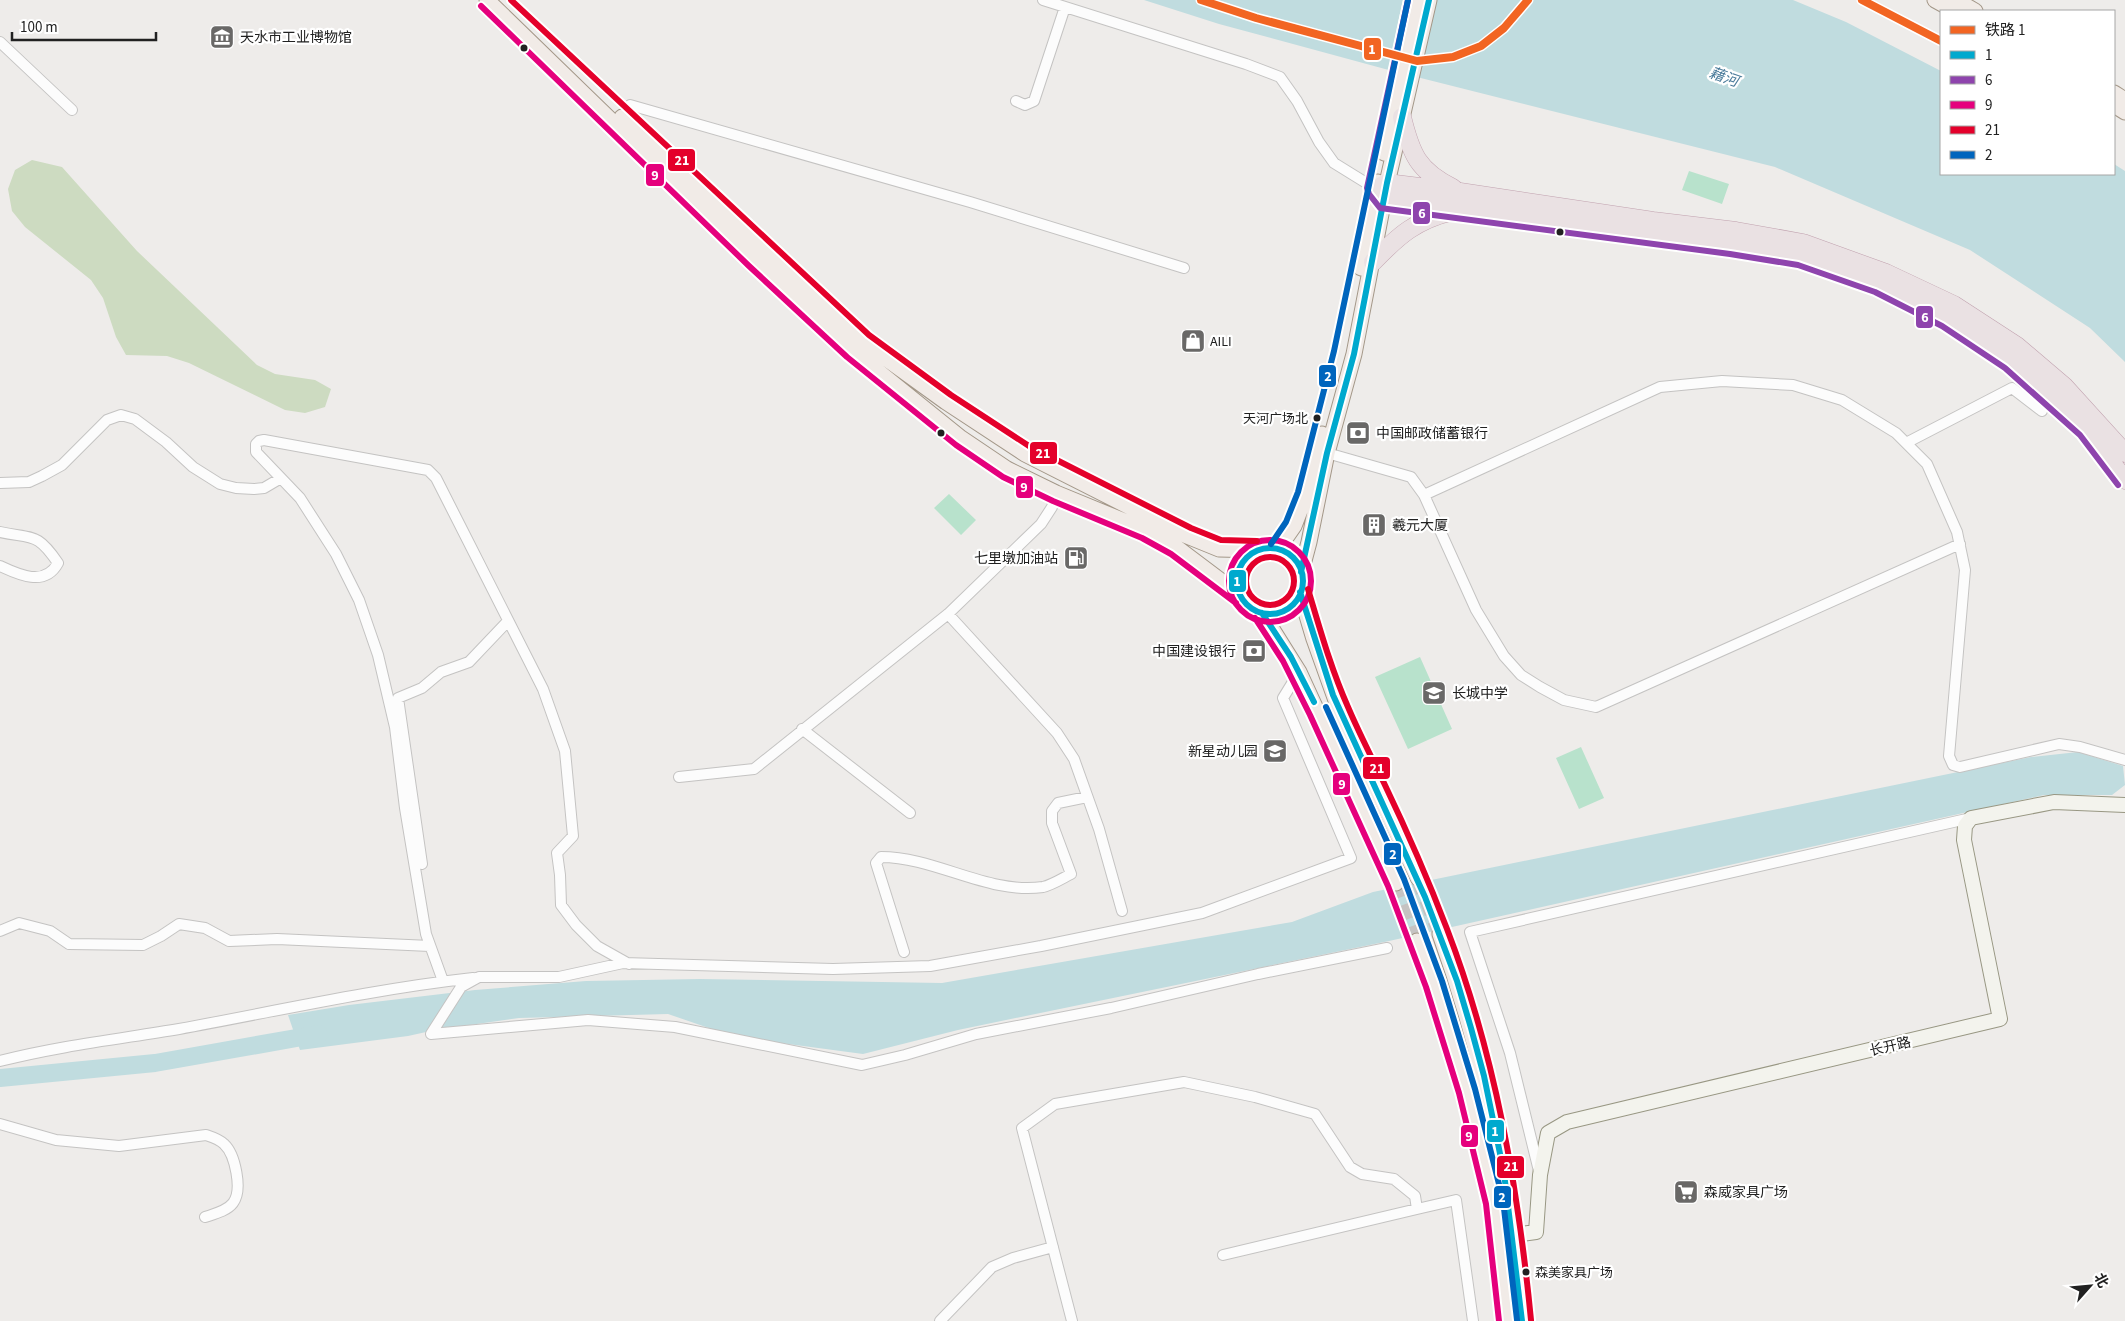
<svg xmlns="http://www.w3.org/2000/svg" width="2125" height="1321" viewBox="0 0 2125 1321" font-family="'Source Sans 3','Noto Sans SC',sans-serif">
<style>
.forest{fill:#cddbc1}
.pitch{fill:#b8e2cc}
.water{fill:#c0dcdf}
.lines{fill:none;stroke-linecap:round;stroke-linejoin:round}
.river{stroke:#c0dcdf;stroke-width:18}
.primary-tunnel{stroke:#c5c3c2;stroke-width:15;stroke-dasharray:15 8;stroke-linecap:butt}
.street-casing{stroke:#c4c3c2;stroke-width:12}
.secondary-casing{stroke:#989783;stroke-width:16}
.primary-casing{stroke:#a39788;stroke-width:17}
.highway-casing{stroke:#c1a2af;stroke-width:19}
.street{stroke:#fcfcfc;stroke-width:10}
.secondary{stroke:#f3f3ed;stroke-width:14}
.primary{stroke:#f1ebe7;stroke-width:15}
.highway{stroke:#eae1e3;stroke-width:18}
.bus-1-casing{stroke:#fff;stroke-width:10}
.bus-2-casing{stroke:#fff;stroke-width:10}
.bus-3-casing{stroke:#fff;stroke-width:10}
.bus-4-casing{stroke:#fff;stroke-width:10}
.bus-5-casing{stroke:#fff;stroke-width:10}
.bus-1{stroke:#00a9ce;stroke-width:6}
.bus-2{stroke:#8e44ad;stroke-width:6}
.bus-3{stroke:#e5007d;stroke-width:6}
.bus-4{stroke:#e4002b;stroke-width:6}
.bus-5{stroke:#0065bd;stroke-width:6}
.rail-1-casing{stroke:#fff;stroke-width:11}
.rail-1{stroke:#f26522;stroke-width:8}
.bus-dot{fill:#212121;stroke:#fff;stroke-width:2}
.labels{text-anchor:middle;stroke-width:4.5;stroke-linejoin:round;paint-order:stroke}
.bus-label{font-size:13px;fill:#212121;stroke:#fff;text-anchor:end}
.poi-label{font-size:14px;fill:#212121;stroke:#fff;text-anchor:start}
.street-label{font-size:14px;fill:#212121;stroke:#fff}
.water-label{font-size:15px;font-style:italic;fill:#4c7c9b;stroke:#fff}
.line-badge{stroke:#fff;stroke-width:2}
.badge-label{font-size:14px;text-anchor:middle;font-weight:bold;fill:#fff}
</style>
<rect width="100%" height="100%" fill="#eeecea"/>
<path class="forest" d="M32,160L62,167L137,251L257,365L275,374L315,380L331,389L325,407L305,413L285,410L189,363L167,356L126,355L116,337L103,298L91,280L25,227L12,211L8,189L15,170Z"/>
<path class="pitch" d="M1689,171L1729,184L1722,204L1682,190Z
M949,494L976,520L961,535L934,508Z
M1420,657L1452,729L1408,749L1375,677Z
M1581,747L1604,798L1579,809L1556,758Z"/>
<path class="water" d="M1144,0H1793L1846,22L1941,71V174H2114V164L2125,171V362L2090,328L1970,250L1775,167L1385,69L1219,24Z
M2078,752L2123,766L2125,785L2112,795H2044L1389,941L958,1030L863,1054L735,1037L668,1014L519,1018L435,1030L408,1036L300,1050L288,1015L349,1005L475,990L586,981L700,979L942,983L1292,922L1373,892L2031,757Z"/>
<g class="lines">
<path class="river" d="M0,1078L155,1063L319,1034"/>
<path class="primary-tunnel" d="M1418,878L1440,934
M1396,883L1417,941"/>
<defs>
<path id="street" d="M1043,0L1246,64L1280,77L1297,101L1319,142L1334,163L1376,189
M0,42L72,110
M1016,101L1025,105L1034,101L1065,7
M630,105L970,202L1184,268
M1906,443L2012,388L2042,411
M1327,453L1411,477L1424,495L1476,610L1504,656L1521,675L1540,687L1564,700L1596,707L1960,544
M0,483L29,482L42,476L62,465L107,420L121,415L135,419L166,442L193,467L220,484L236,488L254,489L264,488L281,478
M1424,495L1660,387L1722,381L1793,385L1842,400L1896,433L1927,464L1957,532L1965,570L1949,756L1953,765L1960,767L2059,744L2080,747L2125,760
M0,532C33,539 37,532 58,563C45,587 19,575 0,566
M948,614L1057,733L1074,759L1099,829L1122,911
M802,729L910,813
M679,777L754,769L948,614L1041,524L1052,507L1056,493
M422,864L398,698L422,688L441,672L469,662L508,621
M0,931L19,923L50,931L69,944L143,945L161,936L179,924L205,928L229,941L277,939L430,946
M904,952L876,863L881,857C936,857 988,895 1043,887C1052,885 1063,878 1071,874L1052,823V811L1058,803L1087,797
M443,981L426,934L405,808L395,727L378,655L359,600L336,554L300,498L256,452V444L259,441L264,440L428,470L436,478L543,689L565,751L573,836L557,853L560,875L561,905L576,925L597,946L629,964
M431,1034L461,987L479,977H559L623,963L833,969L930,966L1041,946L1202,913L1351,858L1283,698L1299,672
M431,1034L588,1020L675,1027L862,1065L905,1055L976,1034L1111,1008L1258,974L1387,948
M0,1061C59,1046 119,1039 179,1029C277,1011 374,989 473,978
M0,1124L56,1140L119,1146L206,1135C212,1137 219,1139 224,1144C235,1154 243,1190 233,1203C227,1211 214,1214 205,1217
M1539,1171L1510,1053L1470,932L1971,818
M1223,1255L1417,1209
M940,1321L992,1267L1013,1258L1053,1247
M1072,1321L1022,1128L1055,1104L1184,1082L1255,1097L1315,1114L1350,1167L1362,1174L1394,1179L1415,1196L1417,1209L1456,1200L1473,1321"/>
<path id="secondary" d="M1514,1235L1536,1232L1540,1175L1548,1133L1567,1122L2000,1019L1964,840L1965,826L1971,818L2054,802L2125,805"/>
<path id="primary" d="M487,0L755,260L853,351L961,438L1007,469L1056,493L1146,530L1176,547L1241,596
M1935,0L1955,11
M1956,0L1975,11
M2114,93L2125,100
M2114,105L2125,112
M622,117L863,342L946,402L1025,454L1187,536L1219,549L1257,550
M1384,153L1417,0
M1361,268L1378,182
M1237 581a33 33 0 1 1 66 0a33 33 0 1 1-66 0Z
M1278,549L1294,526L1306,495L1322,434
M1301,572L1309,542L1327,453L1354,354L1387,183L1429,0
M1300,592L1314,639L1339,709L1418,878
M1262,613L1299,672L1396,883
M1440,934C1485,1059 1511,1189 1522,1321
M1417,941C1449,1025 1476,1112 1494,1200C1502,1237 1504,1283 1508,1321"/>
<path id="highway" d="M1402,117C1411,154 1418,171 1453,188
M1373,262C1399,235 1416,220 1453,211
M2125,453L2064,386L2017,346L1954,305L1886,273L1803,243L1736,231L1653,221L1460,192L1387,183L1376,189L1385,201L1650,233L1731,245L1800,257L1878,284L1946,318L2010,361L2086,429L2125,480"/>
</defs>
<use href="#street" class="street-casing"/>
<use href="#secondary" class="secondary-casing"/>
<use href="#primary" class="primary-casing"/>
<use href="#highway" class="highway-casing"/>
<use href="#street" class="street"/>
<use href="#secondary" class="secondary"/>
<use href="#primary" class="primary"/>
<use href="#highway" class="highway"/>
<defs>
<path id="bus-1" d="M1237 581a33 33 0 1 1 66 0a33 33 0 1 1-66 0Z
M1301,572L1327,453L1354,354L1387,183L1429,0
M1300,592L1333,695L1425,897L1457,981L1471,1028L1484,1076L1504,1173L1522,1321
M1262,613L1291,657L1314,702"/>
<path id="bus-2" d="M1408,0L1367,188L1369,194L1380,208L1730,254L1798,265L1875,292L1942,326L2005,368L2080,435L2118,485"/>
<path id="bus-3" d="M481,6L749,266L847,357L956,445L1003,477L1053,501L1142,538L1171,554L1236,603
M1229 581a41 41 0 1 1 82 0a41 41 0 1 1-82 0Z
M1255,618L1283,661L1310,715L1388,886L1426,987L1459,1093L1486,1204L1499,1321"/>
<path id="bus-4" d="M511,0L869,335L951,395L1029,446L1191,528L1221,540L1257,541
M1246 581a24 24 0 1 1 48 0a24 24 0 1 1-48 0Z
M1308,589C1320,629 1331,669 1348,707C1359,733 1372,758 1384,783C1407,831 1428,879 1447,929C1495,1054 1518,1187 1531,1320"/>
<path id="bus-5" d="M1271,544L1286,522L1298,492L1334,351L1408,0
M1326,707L1404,879L1442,981L1475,1089L1503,1200L1517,1320"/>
</defs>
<use href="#bus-1" class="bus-1-casing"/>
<use href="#bus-2" class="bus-2-casing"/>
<use href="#bus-3" class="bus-3-casing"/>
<use href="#bus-4" class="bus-4-casing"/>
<use href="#bus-5" class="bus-5-casing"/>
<use href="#bus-1" class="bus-1"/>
<use href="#bus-2" class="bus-2"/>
<use href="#bus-3" class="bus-3"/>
<use href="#bus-4" class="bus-4"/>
<use href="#bus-5" class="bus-5"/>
<defs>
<path id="rail-1" d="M1201,0L1256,18L1417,61L1453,57L1481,46L1504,28L1528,0
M1862,0L1941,41"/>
</defs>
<use href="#rail-1" class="rail-1-casing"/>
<use href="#rail-1" class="rail-1"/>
</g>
<defs>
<symbol id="museum-square" viewBox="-11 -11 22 22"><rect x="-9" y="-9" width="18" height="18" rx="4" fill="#696867" stroke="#fff"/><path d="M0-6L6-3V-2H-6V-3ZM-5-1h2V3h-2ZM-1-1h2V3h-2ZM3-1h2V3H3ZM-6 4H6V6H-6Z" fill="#fff"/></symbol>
<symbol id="shop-square" viewBox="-11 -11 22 22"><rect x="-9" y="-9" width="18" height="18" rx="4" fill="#696867" stroke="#fff"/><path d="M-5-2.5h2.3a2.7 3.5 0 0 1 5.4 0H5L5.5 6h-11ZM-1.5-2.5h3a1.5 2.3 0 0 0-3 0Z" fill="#fff"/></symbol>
<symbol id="bank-square" viewBox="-11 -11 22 22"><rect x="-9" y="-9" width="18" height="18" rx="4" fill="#696867" stroke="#fff"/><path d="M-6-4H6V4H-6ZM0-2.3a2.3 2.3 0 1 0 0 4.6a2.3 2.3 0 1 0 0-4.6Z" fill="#fff"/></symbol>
<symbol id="building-square" viewBox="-11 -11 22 22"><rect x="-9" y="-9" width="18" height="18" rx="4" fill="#696867" stroke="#fff"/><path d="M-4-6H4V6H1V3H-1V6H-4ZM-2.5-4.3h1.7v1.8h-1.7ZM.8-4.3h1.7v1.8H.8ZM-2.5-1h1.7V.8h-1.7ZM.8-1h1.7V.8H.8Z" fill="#fff"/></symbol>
<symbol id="fuel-square" viewBox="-11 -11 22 22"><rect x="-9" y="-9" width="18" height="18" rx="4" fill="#696867" stroke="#fff"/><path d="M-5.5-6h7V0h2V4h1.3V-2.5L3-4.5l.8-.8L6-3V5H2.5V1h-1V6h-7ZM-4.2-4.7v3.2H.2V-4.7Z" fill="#fff"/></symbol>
<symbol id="school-square" viewBox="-11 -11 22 22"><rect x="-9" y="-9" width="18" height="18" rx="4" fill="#696867" stroke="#fff"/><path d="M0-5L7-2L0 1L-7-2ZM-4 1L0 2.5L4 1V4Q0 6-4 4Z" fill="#fff"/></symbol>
<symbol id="supermarket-square" viewBox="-11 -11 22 22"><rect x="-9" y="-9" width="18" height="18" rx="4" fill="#696867" stroke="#fff"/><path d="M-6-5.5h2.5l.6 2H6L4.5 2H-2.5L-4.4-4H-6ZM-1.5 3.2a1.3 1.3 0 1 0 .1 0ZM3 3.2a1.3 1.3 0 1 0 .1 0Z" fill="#fff"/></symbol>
</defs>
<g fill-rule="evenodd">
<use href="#museum-square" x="208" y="23" width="28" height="28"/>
<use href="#shop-square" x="1179" y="327" width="28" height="28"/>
<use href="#bank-square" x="1344" y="419" width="28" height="28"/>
<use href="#building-square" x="1360" y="511" width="28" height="28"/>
<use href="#fuel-square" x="1062" y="544" width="28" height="28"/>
<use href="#bank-square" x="1240" y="637" width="28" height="28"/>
<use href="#school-square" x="1420" y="679" width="28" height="28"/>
<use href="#school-square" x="1261" y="737" width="28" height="28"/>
<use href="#supermarket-square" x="1672" y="1178" width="28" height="28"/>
</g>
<g class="bus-dot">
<circle cx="524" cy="48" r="4.5"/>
<circle cx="1560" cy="232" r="4.5"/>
<circle cx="1317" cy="418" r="4.5"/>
<circle cx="941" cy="433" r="4.5"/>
<circle cx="1526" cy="1272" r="4.5"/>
</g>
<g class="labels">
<g class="bus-label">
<text x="1308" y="423">天河广场北</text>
<text x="1535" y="1277" text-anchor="start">森美家具广场</text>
</g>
<g class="poi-label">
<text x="240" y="42">天水市工业博物馆</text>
<text x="1210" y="346">AILI</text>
<text x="1376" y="438">中国邮政储蓄银行</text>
<text x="1392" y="530">羲元大厦</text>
<text x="1058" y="563" text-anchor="end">七里墩加油站</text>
<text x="1236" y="656" text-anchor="end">中国建设银行</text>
<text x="1452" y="698">长城中学</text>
<text x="1258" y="756" text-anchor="end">新星动儿园</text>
<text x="1704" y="1197">森威家具广场</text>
</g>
<g class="street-label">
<text transform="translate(1890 1046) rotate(-13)" y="5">长开路</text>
</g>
<g class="water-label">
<text transform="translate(1724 77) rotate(19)" y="5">藉河</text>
</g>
</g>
<g class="line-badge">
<rect x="1363" y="37" width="19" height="24" rx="5" fill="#f26522"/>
<rect x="667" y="148" width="29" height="24" rx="5" fill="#e4002b"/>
<rect x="645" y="163" width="20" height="24" rx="5" fill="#e5007d"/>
<rect x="1412" y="201" width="19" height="24" rx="5" fill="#8e44ad"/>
<rect x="1915" y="305" width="19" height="24" rx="5" fill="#8e44ad"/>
<rect x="1318" y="364" width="19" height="24" rx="5" fill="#0065bd"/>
<rect x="1029" y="441" width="29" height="24" rx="5" fill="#e4002b"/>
<rect x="1015" y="475" width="19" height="24" rx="5" fill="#e5007d"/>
<rect x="1228" y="569" width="19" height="24" rx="5" fill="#00a9ce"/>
<rect x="1362" y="756" width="29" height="24" rx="5" fill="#e4002b"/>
<rect x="1332" y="772" width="19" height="24" rx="5" fill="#e5007d"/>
<rect x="1383" y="842" width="19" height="24" rx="5" fill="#0065bd"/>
<rect x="1486" y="1119" width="19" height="24" rx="5" fill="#00a9ce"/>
<rect x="1460" y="1124" width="19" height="24" rx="5" fill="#e5007d"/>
<rect x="1496" y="1155" width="29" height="24" rx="5" fill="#e4002b"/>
<rect x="1493" y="1185" width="19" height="24" rx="5" fill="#0065bd"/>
</g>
<g class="badge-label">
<text x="1372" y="54">1</text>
<text x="682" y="165">21</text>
<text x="655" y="180">9</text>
<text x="1422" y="218">6</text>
<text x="1925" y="322">6</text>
<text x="1328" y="381">2</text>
<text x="1043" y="458">21</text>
<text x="1024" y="492">9</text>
<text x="1237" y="586">1</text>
<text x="1377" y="773">21</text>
<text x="1342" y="789">9</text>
<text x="1393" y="859">2</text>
<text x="1495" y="1136">1</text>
<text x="1469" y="1141">9</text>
<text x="1511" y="1171">21</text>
<text x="1502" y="1202">2</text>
</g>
<rect x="1940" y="10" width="175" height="165" fill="#ffffff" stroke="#a6a6a6"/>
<rect x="1950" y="26" width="25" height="8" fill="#f26522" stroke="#a6a6a6"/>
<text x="1985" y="35" font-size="15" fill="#212121">铁路 1</text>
<rect x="1950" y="51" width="25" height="8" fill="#00a9ce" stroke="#a6a6a6"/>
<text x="1985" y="60" font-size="15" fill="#212121">1</text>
<rect x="1950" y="76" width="25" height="8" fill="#8e44ad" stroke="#a6a6a6"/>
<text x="1985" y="85" font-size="15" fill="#212121">6</text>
<rect x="1950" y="101" width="25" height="8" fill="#e5007d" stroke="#a6a6a6"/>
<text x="1985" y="110" font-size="15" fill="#212121">9</text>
<rect x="1950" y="126" width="25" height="8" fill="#e4002b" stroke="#a6a6a6"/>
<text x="1985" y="135" font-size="15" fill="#212121">21</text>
<rect x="1950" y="151" width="25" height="8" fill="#0065bd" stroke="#a6a6a6"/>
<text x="1985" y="160" font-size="15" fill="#212121">2</text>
<g transform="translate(2090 1286) rotate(63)" stroke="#ffffff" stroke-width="4" paint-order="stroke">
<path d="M0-4L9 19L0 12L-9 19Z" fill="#212121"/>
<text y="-8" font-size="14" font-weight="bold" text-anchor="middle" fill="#212121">北</text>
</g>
<path d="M12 32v8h144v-8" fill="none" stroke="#212121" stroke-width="2.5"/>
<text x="20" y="32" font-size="15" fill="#212121" stroke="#ffffff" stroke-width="4" paint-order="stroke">100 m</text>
</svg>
